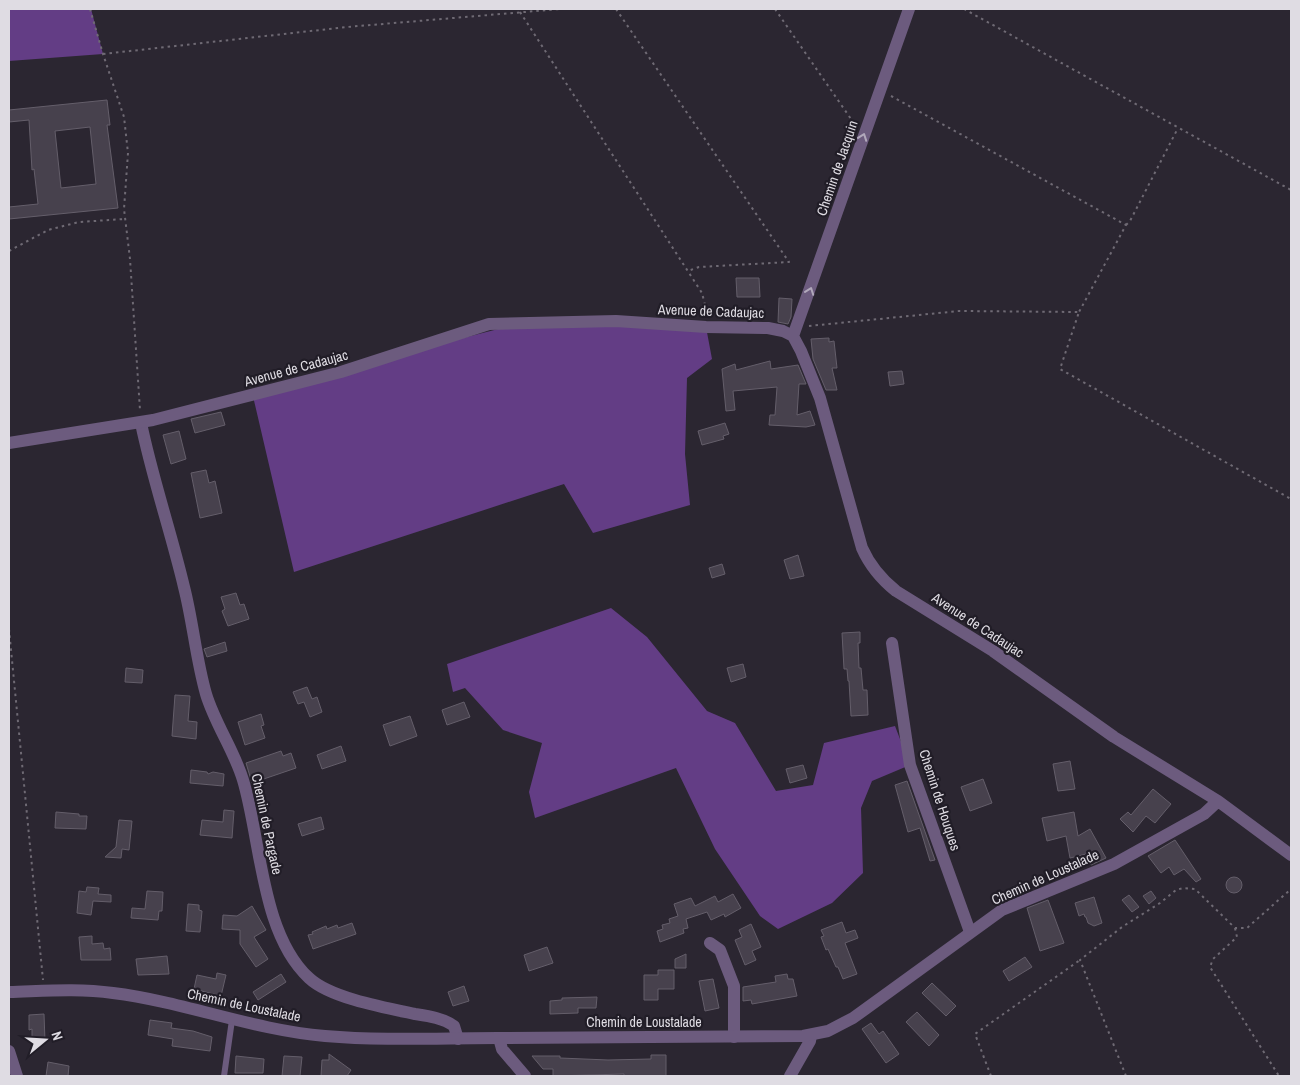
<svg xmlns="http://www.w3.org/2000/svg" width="1300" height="1085" viewBox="0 0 1300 1085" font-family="'Archivo Narrow',sans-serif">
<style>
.green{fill:#633d85}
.building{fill:#47414d;stroke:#645e6a;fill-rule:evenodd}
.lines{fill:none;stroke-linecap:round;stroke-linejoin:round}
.path{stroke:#6f6a74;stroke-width:2;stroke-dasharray:2.5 4;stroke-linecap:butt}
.service{stroke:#6c5b7e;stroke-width:6}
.minor{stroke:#6c5b7e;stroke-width:12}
.tertiary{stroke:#6c5b7e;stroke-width:12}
.oneway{stroke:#b1a8bb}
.labels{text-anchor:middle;stroke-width:4.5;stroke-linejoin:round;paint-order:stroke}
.street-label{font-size:14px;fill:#dfdce3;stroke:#211d27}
</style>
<rect width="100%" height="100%" fill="#2b2631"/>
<path class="green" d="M9,9H91L103,54L9,61Z
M506,327H706L712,359L687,378L685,454L690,505L593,533L564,484L294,572L252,392Z
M611,608L647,637L707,711L735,723L776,791L813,785L824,743L895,726L910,765L872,781L861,808L863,873L832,903L778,929L760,916L715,849L676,768L535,818L529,792L542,743L503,730L465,688L453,692L447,664Z"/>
<path class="building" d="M107,100L110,125H107L118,208L9,219V207L38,204L34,169L32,170L29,120L9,122V110ZM90,127L96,184L61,188L55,131Z
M736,278H759L760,297H737Z
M779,298L792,299L791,317L788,324L778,322Z
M829,338V342L834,341L837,368H832L837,390H826L813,359L811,339Z
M770,361L771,369L798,365L806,384H799L797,415L810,411L815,425L806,427L769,425L770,415H775L777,387L733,391L735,410L726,411L722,369L735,364L736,370Z
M902,371L904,384L890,386L888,372Z
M221,412L225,425L195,433L191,419Z
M725,423L729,434L723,436L724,439L702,445L698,431Z
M179,431L186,459L171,464L163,435Z
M206,470L209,483L215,481L222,513L200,518L191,473Z
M798,555L804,576L790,579L784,560Z
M722,564L725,574L712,578L709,568Z
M236,593L240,605L244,604L249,619L228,626L222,611L225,609L221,597Z
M860,632V643H858L859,668H861L863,690H867L868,715L851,716L849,681H848L847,669H844L842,633Z
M225,642L227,651L207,657L204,649Z
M743,664L746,677L731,682L727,668Z
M126,668L143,670L142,683L125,682Z
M307,687L312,699L317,697L322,712L310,717L304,702L298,704L293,692Z
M175,695L190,696L188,721L197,722L196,739L172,736Z
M464,702L470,717L447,725L442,710Z
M261,714L264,725L261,726L265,738L245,745L238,722Z
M410,716L417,736L390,746L383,725Z
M341,746L346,761L322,769L317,755Z
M281,751L283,756L291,753L296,768L252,783L246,763Z
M1070,761L1075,789L1058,791L1053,764Z
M803,765L807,778L790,783L786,769Z
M191,770L207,772L208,774L213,772L224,774L223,786L190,783Z
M983,779L992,803L970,811L961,787Z
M907,781L935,860L930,861L920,828L908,832L895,785Z
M1153,789L1171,804L1155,823L1146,816L1133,832L1120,819L1128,812L1131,815Z
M224,810L234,811L232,838L200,835L202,820L223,822Z
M56,812L79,814V816H87L86,829L55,828Z
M1074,812L1078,836L1090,829L1106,858L1091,865L1086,854L1070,858L1066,836L1047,841L1042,818Z
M321,817L324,829L302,836L298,824Z
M119,820L132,821L129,850L122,849L121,858L105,857L116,847Z
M1175,840L1201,879L1196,882L1184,869L1174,875L1169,867L1161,873L1148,856Z
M1226 885a8 8 0 1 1 16 0a8 8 0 1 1-16 0Z
M87,887L99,888L98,894L111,895V902L93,901L91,915L77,913L79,891L86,892Z
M147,891L163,892L162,911H159L158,920L131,918L132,908L145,909Z
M1151,891L1156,898L1149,904L1143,896Z
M733,894L741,908L725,917L724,914L711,920L707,912L686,919L688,928L683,929L684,933L660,942L657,931L663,929L662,925L670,923L669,919L678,916L674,904L691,898L695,906L715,896L718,902Z
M1129,895L1139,907L1132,912L1122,900Z
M1094,897L1102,923L1094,926L1088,923L1086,917H1085L1084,914L1079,916L1075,903Z
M1048,900L1064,943L1040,951L1027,908Z
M188,904L199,905V910L202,911L200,932L186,931Z
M252,906L266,930L254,937L268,959L256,967L240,944V930L222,929L223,915L237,916Z
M842,922L846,933L855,930L858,938L845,943L857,974L843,979L838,967H836L828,949L826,950L821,937L824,936L821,930Z
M352,923L356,934L313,949L308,935L313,934L312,932L326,926L327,929L337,925L338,928Z
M751,924L761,947L752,951L756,960L745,965L735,940L742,937L739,930Z
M92,936V944L103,943L104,949L110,948L111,960H81L79,937Z
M547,947L553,963L529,971L524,955Z
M686,954V968H675V959Z
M167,956L169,974L138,975L136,959Z
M1025,957L1032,967L1009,981L1003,971Z
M658,970H674V989H658V1000H644V975H658Z
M217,973L226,975L221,996L194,989L197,975L216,979Z
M281,974L286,982L258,1000L253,992Z
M787,974L788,979H793L797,996L752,1004L751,1000L743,1001V987L776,982L775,976Z
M713,979L719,1008L705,1011L699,981Z
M932,983L956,1006L946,1016L922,993Z
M464,986L469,1001L453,1006L448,992Z
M597,997L596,1008H578V1013L550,1014V1001L562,1000V998Z
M917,1012L939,1035L929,1046L906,1022Z
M44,1014L45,1041H32V1029L29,1030V1015Z
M150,1020L172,1023L171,1028L193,1031L212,1037L210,1051L172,1046L173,1039L148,1035Z
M871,1023L879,1034L883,1031L899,1054L886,1063L862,1029Z
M329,1054L351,1070L347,1076H321L322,1060H329Z
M651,1055H666V1076H624V1074L553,1076V1069H543L532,1056H560V1058L608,1060L651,1059Z
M236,1056L264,1059L263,1073H235Z
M284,1056L302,1057L300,1076H282Z
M48,1062L69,1066L68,1076H46Z"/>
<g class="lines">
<path class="path" d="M90,9L103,54L124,117L128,153L124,209L130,259L140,410
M616,9L789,262L699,267L688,271
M775,9L851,119
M964,9L1291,190
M520,12L702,293L705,305L712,314
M103,54L347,27L560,9
M891,96L1126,225L1079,312
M1126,225L1130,221L1178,128
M9,251L48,230L79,222L125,219
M724,314L739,312L749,314L751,316
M809,326L959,311L1079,312L1060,369L1291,499
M9,629L43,980
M1235,928L1237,937L1213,959L1210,967L1279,1076
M991,1076L975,1034L1080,960
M1126,1076L1080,960L1122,927L1160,903L1176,890L1183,888L1195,889L1235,928H1247L1291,889"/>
<path class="service" d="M224,1076L232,1020"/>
<path class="minor" d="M141,423C152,477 171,532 184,587C193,622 196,659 206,694C215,724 234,750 243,780C261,840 261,934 309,978C330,998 386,1008 415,1014C428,1016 443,1018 454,1026L458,1039
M892,643L910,765L970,932
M710,943L720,950L734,986V1037
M499,1038L502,1049L525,1076
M9,1051L17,1076
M790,1076L810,1041L811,1035"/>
<path class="tertiary" d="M793,336L909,9
M9,443L153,420L341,372L489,324L616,321L706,327L768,328L783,331L793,336L801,351L820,398L862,548C870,566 881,579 896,591L993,651L1114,737L1218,801L1291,855
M9,992C44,991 78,988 113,993C185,1002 253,1030 325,1036C383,1041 440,1038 498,1038C600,1037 701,1037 803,1036L828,1031L853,1018L1002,910L1114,864L1204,814L1218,801"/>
</g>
<defs><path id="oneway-chevron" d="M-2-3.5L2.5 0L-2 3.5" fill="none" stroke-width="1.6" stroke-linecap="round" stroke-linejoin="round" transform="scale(1.25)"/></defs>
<g class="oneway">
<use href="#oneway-chevron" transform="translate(863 137) rotate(-70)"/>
<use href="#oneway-chevron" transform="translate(810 291) rotate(-70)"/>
</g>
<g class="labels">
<g class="street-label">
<text transform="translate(837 168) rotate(-71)" y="5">Chemin de Jacquin</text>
<text transform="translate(711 311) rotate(2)" y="5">Avenue de Cadaujac</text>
<text transform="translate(296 368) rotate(-15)" y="5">Avenue de Cadaujac</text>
<text transform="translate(978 625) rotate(33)" y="5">Avenue de Cadaujac</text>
<text transform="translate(940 800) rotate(72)" y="5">Chemin de Houques</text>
<text transform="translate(267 824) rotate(78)" y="5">Chemin de Pargade</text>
<text transform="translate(1045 877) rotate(-24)" y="5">Chemin de Loustalade</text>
<text transform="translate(244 1005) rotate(12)" y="5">Chemin de Loustalade</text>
<text x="644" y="1027">Chemin de Loustalade</text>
</g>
</g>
<rect width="1300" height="1085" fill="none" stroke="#dfdce3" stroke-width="20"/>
<g transform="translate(45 1040) rotate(72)" stroke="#211d27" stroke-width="4" paint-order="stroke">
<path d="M0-4L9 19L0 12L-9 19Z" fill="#dfdce3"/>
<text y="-8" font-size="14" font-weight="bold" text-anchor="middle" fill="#dfdce3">N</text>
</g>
</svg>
